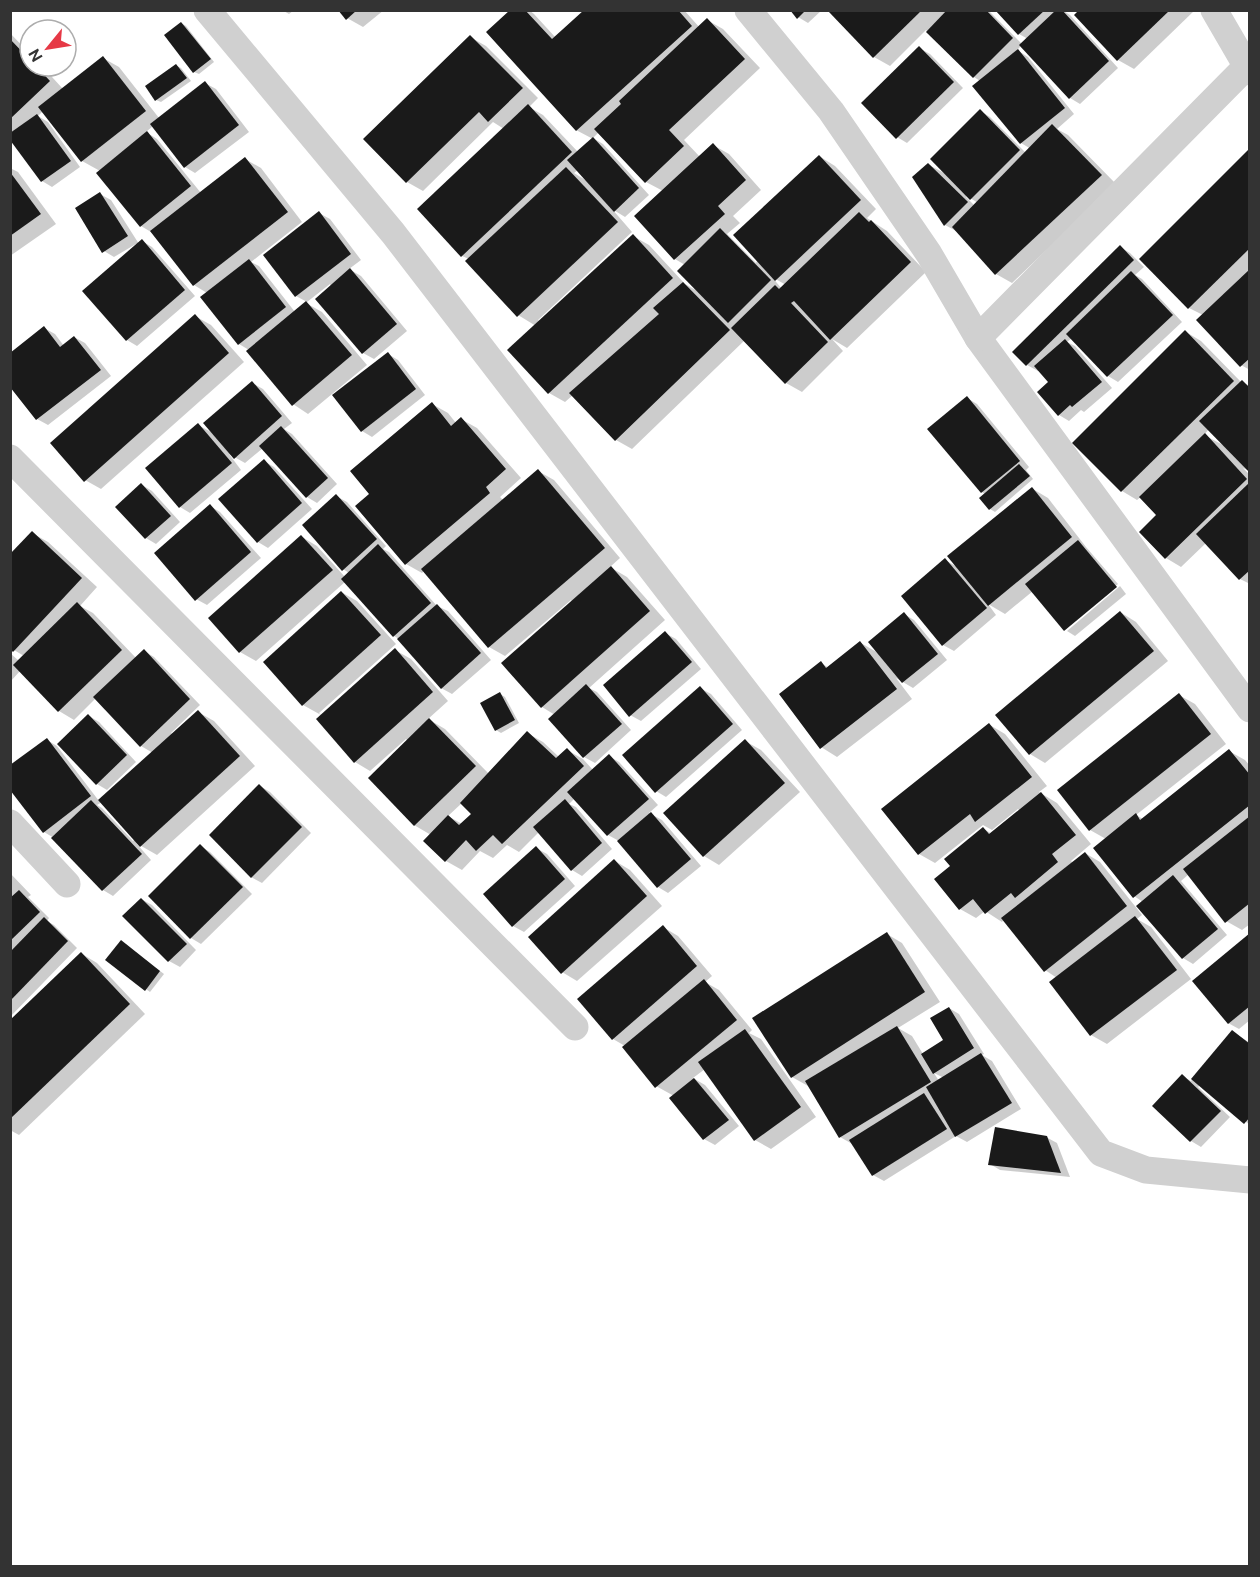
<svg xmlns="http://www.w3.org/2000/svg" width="1260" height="1577" font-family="Ubuntu,sans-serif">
  <rect width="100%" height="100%" fill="#fff"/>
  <!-- shadow -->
  <g fill="#0003" fill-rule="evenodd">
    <polygon points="282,10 294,10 289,14"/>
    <polygon points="340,10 384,10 363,27 347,18"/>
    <path d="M 512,10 L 529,10 L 534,14 L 556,38 L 586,10 L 684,10 L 700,28 L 707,20 L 723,29 L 760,68 L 684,140 L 700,157 L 713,145 L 729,154 L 761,190 L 733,216 L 740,223 L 727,234 L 756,263 L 819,156 L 835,166 L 876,209 L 867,218 L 887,231 L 926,272 L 847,348 L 832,339 L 843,351 L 802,392 L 786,383 L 745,340 L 632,449 L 616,440 L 573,395 L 565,402 L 549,393 L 510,350 L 536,326 L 518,315 L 469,259 L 462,256 L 504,129 L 493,122 L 423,191 L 407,182 L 470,37 L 486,46 L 538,98 L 529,107 L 543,115 L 578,152 L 593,139 L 576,130 ZM 599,132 L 646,182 L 663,191 L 675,259 L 685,265 L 699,292 L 685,284 L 649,245 L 633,236 L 540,322 L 538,320 L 632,232 L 612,209 L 625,217 L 649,195 L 603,144 L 593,138 ZM 578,170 L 587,181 L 574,173 ZM 772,277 L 786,285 L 782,289 Z"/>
    <polygon points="792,10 822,10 808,23 798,17"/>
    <path d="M 833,10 L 988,10 L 1022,44 L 1028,39 L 1019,34 L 997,10 L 1062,10 L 1070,15 L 1118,68 L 1080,104 L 1070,98 L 1022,45 L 1017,50 L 1028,57 L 1074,114 L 1057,129 L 1068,135 L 1116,184 L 1012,283 L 996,274 L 956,231 L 945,225 L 914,178 L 929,165 L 946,174 L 980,111 L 990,117 L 1026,153 L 1031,149 L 1021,143 L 980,81 L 974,77 L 926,30 L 890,66 L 874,57 ZM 967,196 L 978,203 L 975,206 L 966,197 Z"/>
    <polygon points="1081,10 1195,10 1134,69 1118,60"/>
    <polygon points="181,23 186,26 214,62 199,74 194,72"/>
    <polygon points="10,33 30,54 30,66 42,66 63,89 103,58 119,67 159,118 205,83 216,89 249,132 195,173 185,167 153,126 146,132 157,139 201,193 245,159 261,168 302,222 251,262 259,266 295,312 306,303 322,312 367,365 308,414 293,404 249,350 239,344 207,293 194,285 151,232 141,226 100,171 82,161 43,111 38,116 48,122 80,167 52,187 42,181 14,132 10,130"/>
    <polygon points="919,48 930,54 963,88 907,143 897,137"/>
    <polygon points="177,66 181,68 191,81 161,102 156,100"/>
    <polygon points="1250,151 1250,370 1241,365 1203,315 1189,308"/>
    <polygon points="10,168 18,172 56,224 10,256"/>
    <polygon points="100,194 111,200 139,244 142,241 152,247 195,296 137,346 127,340 137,245 136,244 114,257 104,251"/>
    <polygon points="319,213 330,219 361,260 349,269 361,276 407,331 374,359 363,353 317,299 331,286 330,284 307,302 296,296"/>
    <polygon points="1120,247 1130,253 1144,267 1135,275 1142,279 1182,322 1118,382 1108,376 1072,338 1067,342 1075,346 1112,388 1084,412 1081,410 1069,421 1059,415 1050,382 1039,370 1038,371 1027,365"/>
    <polygon points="195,316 211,325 244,362 101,489 85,480"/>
    <polygon points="44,328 55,334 64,346 74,337 85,343 111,376 48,425 37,419 10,385"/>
    <path d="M 1186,332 L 1201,341 L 1241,382 L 1250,386 L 1250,471 L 1243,468 L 1250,475 L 1250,584 L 1240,579 L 1206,543 L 1181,567 L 1166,558 L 1159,515 L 1141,497 L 1137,500 L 1122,491 ZM 1209,429 L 1225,446 L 1204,435 Z"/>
    <polygon points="388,354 398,360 425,395 372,437 362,431"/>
    <polygon points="252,383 263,389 292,423 284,429 292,434 337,484 317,503 307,497 263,448 245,463 229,454 241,470 190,513 180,507 198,425 215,434"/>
    <polygon points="967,398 977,404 1029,467 1026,470 1033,479 995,512 990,509 981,498 986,495 982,492"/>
    <polygon points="432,404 448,413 456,423 461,419 477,428 521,478 500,497 504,501 538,471 554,480 620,558 610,567 627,577 665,620 589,688 597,692 631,730 595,763 584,757 550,719 555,715 542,707 573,602 571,600 505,656 489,647 424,571 422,573 406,564 372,494"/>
    <polygon points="264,461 274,467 312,509 268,548 258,542"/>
    <polygon points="142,485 152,491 180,522 156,544 146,538"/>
    <polygon points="1033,489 1048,498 1086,547 1118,584 1066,627 1066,630 1033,591 1005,614 988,604 996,615 954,651 943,645 945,560 959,568"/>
    <polygon points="336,496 347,502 386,546 383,549 389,552 437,606 448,611 491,660 452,694 441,688 399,639 394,636 345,582 256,661 240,652 210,618 302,537 317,546 345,577 349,573 343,569"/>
    <polygon points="210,506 220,512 261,558 207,605 196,599"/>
    <path d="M 32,533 L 48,542 L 97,587 L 80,606 L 93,613 L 136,658 L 144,651 L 154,657 L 200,705 L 171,733 L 173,735 L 198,712 L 214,721 L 255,766 L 157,855 L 136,843 L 151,860 L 113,896 L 103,890 L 54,838 L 44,832 L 47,740 L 57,746 L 99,801 L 153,753 L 141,746 L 96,698 L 74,720 L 59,711 L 20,671 L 10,682 L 10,653 L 19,661 L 24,656 L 14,650 ZM 102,802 L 135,839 L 133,841 L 102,808 L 97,805 Z"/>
    <polygon points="1120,586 1126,594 1075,636 1067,631"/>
    <polygon points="341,592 357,601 396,644 319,713 321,715 303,705"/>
    <polygon points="1120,612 1136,622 1168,661 1045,763 1030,754"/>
    <polygon points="904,614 914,620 947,660 913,688 896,678 912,699 837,757 821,747 821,663 829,668 861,643 880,654"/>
    <polygon points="665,633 676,639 701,669 641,721 630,715"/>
    <path d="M 395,650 L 411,659 L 448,701 L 428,719 L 445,729 L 489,774 L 527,733 L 543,742 L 559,757 L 567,750 L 583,759 L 593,770 L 609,756 L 619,762 L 658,805 L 649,813 L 662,820 L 701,866 L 668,893 L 658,887 L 619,841 L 608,835 L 575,798 L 569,804 L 576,807 L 612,849 L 582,876 L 572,870 L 539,832 L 519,852 L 507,845 L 493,858 L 480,851 L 462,870 L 446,861 L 431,835 L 414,825 L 408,741 L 406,739 L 370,771 L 355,762 ZM 462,803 L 473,814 L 462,824 L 448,816 Z"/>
    <polygon points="700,688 711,694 742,730 666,797 656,791"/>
    <polygon points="500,694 505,697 519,723 501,733 496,730 482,704"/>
    <polygon points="1179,695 1195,704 1226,744 1136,815 1143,819 1229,751 1245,760 1250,766 1250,924 1242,930 1226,921 1189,874 1181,881 1227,935 1193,964 1183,958 1143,902 1134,896 1106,839 1090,830"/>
    <polygon points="89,716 99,722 136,762 107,790 97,784"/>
    <polygon points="990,725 1005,734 1047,786 1039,792 1057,803 1091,844 1071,861 1073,863 1085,853 1100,862 1142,915 1137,919 1151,927 1191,979 1107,1044 1091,1035 1051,983 1057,978 1045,970 1004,919 1002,922 985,911 976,918 960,909 952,866 984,829 992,834 1020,811 1018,809 992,830 983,825 935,863 919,854"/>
    <polygon points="745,741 761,750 800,792 719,865 704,856"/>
    <polygon points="260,786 270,792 311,833 262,883 251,877"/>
    <polygon points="200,846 210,852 252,894 201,944 191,938"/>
    <polygon points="536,848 547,854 575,886 524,932 513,926 485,894"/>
    <polygon points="615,861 630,870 662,906 577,981 562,972"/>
    <polygon points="10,873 31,895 28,897 49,918 47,921 54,925 77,948 10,1017"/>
    <polygon points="141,899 152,905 196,950 180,967 169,961 125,916"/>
    <polygon points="663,927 678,936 712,976 705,982 719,990 752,1030 749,1033 761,1039 816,1117 771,1149 755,1140 705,1069 693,1078 705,1085 739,1126 715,1145 704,1139 671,1098 674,1096 656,1086 625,1046 613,1039 579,999"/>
    <path d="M 887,934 L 902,943 L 940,1002 L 898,1028 L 912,1036 L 923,1054 L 945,1040 L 949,1008 L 959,1014 L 984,1054 L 982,1055 L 992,1061 L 1021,1109 L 967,1142 L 956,1136 L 884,1181 L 873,1175 L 854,1145 L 840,1137 L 808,1086 L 792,1077 ZM 934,1073 L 944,1078 L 939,1081 Z"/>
    <polygon points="1250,935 1250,1020 1239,1029 1228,1023"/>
    <polygon points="126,945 164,974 150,992 146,989"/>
    <polygon points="82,954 97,963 145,1014 19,1135 10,1130 10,1022"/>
    <polygon points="1233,1032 1250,1043 1250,1125 1200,1085 1198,1087 1230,1117 1201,1147 1191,1141 1182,1076 1191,1081"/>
    <polygon points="1046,1137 1057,1143 1070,1177 1000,1170 990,1164"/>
  </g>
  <!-- building -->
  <g fill="#1a1a1a">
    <polygon points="338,10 357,10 346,20"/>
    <polygon points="510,10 525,10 552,39 584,10 678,10 692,26 576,131 486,32"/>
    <polygon points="790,10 806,10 797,19"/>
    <polygon points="831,10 922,10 873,58 829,12"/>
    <polygon points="947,10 986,10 1013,38 973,78 926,32"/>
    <polygon points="995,10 1045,10 1018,35"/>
    <polygon points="1056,10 1062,10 1109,61 1069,99 1019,45"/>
    <polygon points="1079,10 1170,10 1117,61 1074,15"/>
    <polygon points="707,18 745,59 669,130 684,146 645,183 594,129 621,104 619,101"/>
    <polygon points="181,22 211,59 193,73 164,35"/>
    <polygon points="470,35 523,88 488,122 479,112 406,183 363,139"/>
    <polygon points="10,39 30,60 30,66 36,66 50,81 10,119"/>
    <polygon points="919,46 954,82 896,139 861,103"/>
    <polygon points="1018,49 1065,108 1020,144 972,86"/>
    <polygon points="103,56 146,111 81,162 38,107"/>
    <polygon points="176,64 187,78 155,101 145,86"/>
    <polygon points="205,81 239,125 184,168 150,124"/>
    <polygon points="528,104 572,152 461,257 417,209"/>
    <polygon points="980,109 1020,150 970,200 930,159"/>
    <polygon points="37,114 71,161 41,182 10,140 10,133"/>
    <polygon points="1052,124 1102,175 995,275 952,227"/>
    <polygon points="147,131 191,186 140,227 96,173"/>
    <polygon points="593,137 639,188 614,212 567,160"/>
    <polygon points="713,143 746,180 718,206 725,214 674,260 634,216"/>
    <polygon points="1250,148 1250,248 1188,309 1139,259"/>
    <polygon points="819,155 861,200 775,281 733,235"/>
    <polygon points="245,157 288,212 193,286 150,231"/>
    <polygon points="928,163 968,202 944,226 912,177"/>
    <polygon points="566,167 618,222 517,317 465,261"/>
    <polygon points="10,172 41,214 10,236"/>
    <polygon points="100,192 128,236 102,253 75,208"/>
    <polygon points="319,211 351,254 295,297 263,255"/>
    <polygon points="859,212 869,222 871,220 911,262 830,340 794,301 791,303 828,342 785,384 731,328 775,285 779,289"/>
    <polygon points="720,228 771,280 728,323 677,271"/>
    <polygon points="633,234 673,278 548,394 507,350"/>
    <polygon points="142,239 185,290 126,341 82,291"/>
    <polygon points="1120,245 1134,260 1026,366 1012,352"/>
    <polygon points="249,259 286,307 238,345 200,297"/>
    <polygon points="350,268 397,324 362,354 315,299"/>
    <polygon points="1250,269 1250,358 1240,367 1196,320"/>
    <polygon points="1131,271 1173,315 1107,377 1066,334"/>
    <polygon points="683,282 730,330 615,441 569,393 659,314 653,308"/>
    <polygon points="306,301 352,355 292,406 246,351"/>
    <polygon points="195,314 229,353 84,482 50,443"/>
    <polygon points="44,326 60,347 74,336 101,370 36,420 10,387 10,353"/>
    <polygon points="1185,330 1234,381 1121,492 1072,443"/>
    <polygon points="1065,339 1102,382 1072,407 1070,405 1058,416 1037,392 1048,382 1034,366"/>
    <polygon points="388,352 416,389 361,432 332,395"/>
    <polygon points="1242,380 1250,388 1250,473 1199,421"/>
    <polygon points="252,381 282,416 234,459 203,423"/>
    <polygon points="967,396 1020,461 981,493 927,429"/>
    <polygon points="432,402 451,426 461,417 506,469 486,487 490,493 405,565 355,506 369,494 350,471"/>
    <polygon points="198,423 232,463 179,508 145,468"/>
    <polygon points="281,426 328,478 306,498 259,446"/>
    <polygon points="1205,433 1247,479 1165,559 1139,532 1156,515 1139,497"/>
    <polygon points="264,459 302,503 257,543 218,499"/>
    <polygon points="1019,464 1030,476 989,510 979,498"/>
    <polygon points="538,469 605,548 488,648 421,569"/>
    <polygon points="1250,482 1250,570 1239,580 1196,534"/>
    <polygon points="141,483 171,516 145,539 115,507"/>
    <polygon points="1032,487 1072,537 988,606 947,556"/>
    <polygon points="336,494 377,539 342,571 302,525"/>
    <polygon points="210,504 251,552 195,601 154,553"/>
    <polygon points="32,531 82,578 13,652 10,649 10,554"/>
    <polygon points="301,535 333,570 239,653 208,618"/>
    <polygon points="1078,540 1117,587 1064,631 1025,584"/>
    <polygon points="378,544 431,603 393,637 341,579"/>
    <polygon points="945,558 987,608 942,646 901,596"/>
    <polygon points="611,566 650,611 541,708 501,663"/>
    <polygon points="341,591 381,635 302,706 263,662"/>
    <polygon points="77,602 122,650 58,712 13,665"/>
    <polygon points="437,604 481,653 441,689 397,639"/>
    <polygon points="1120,611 1154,651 1029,755 995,715"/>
    <polygon points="904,612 938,654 902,683 868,642"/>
    <polygon points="665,631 692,662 629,717 603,685"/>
    <polygon points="860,641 897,689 820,749 779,694 821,661 826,668"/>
    <polygon points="395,648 433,692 354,763 316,719"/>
    <polygon points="144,649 190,699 140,747 93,697"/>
    <polygon points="586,684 622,724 583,758 548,719"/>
    <polygon points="700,686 733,724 655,793 622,755"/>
    <polygon points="500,692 515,720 495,731 480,703"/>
    <polygon points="1179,693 1211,734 1089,831 1057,790"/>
    <polygon points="198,710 240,756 140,847 98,800"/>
    <polygon points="88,714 127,755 96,785 57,744"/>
    <polygon points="429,718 476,766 414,826 368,778"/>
    <polygon points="989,723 1032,777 975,822 970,814 918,855 881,809"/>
    <polygon points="527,731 556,758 567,748 584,766 502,844 493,835 476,851 466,840 445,862 423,841 448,815 459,825 471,814 460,803"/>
    <polygon points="47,738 91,796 43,833 10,790 10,765"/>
    <polygon points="745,739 785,783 703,857 663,813"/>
    <polygon points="1229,749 1250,775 1250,805 1133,898 1093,848 1136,813 1140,820"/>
    <polygon points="609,754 649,799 607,836 567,792"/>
    <polygon points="259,784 302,827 251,878 209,835"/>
    <polygon points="1041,792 1076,835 1052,854 1058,862 1015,898 1011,893 985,914 973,899 959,910 934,879 950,866 944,859 983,827 989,834"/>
    <polygon points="565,799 602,843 571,871 533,827"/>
    <polygon points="91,800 142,854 102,891 51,838"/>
    <polygon points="651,812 691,859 657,888 617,841"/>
    <polygon points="1250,816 1250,903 1225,923 1183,869"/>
    <polygon points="200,844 243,887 190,939 148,896"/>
    <polygon points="536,846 565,879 512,927 483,894"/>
    <polygon points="1085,852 1127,906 1044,972 1001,918"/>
    <polygon points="614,859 647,896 561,974 528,937"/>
    <polygon points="1173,875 1218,929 1182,959 1136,906"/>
    <polygon points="19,890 40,912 10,941 10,898"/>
    <polygon points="141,898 187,944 168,962 122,916"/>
    <polygon points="1135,916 1177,970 1090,1036 1049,982"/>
    <polygon points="44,917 68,941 10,1001 10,952"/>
    <polygon points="663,925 697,966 612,1040 577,999"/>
    <polygon points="887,932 925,992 791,1078 752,1018"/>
    <polygon points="1250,933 1250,1006 1228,1024 1192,981"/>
    <polygon points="121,940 160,971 145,991 105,960"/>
    <polygon points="81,952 130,1004 10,1119 10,1020"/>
    <polygon points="704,979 737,1020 655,1088 622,1047"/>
    <polygon points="949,1007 974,1048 933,1074 921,1054 943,1040 930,1018"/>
    <polygon points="897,1026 931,1082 839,1138 805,1081"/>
    <polygon points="745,1029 801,1107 754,1141 698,1062"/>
    <polygon points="1232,1030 1250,1044 1250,1117 1244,1124 1191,1079"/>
    <polygon points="981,1053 1012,1103 955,1137 926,1087"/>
    <polygon points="1182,1074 1221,1111 1190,1142 1152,1106"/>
    <polygon points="694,1078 729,1120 703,1140 669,1098"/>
    <polygon points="924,1093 947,1129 872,1176 849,1140"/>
    <polygon points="995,1127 1047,1136 1061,1173 988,1165"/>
  </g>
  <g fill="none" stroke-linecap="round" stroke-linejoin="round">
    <!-- street -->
    <g stroke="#d0d0d0" stroke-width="27">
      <polyline points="207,10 393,233 1101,1153 1146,1170 1250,1180"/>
      <polyline points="748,10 831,111 929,254 978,338 1250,709"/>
      <polyline points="1214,10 1250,72"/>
      <polyline points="978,338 1250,63"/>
      <polyline points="10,458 575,1027"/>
      <polyline points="10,823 67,884"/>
    </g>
  </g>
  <!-- border -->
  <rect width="1260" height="1577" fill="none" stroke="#333333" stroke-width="24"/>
  <!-- north arrow -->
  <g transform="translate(48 48) rotate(240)"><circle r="28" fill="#ffffff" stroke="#adadad" stroke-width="1.5"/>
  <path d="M0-4.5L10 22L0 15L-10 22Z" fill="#e63946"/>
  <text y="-9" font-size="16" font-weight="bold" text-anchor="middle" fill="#333333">N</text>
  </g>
</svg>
